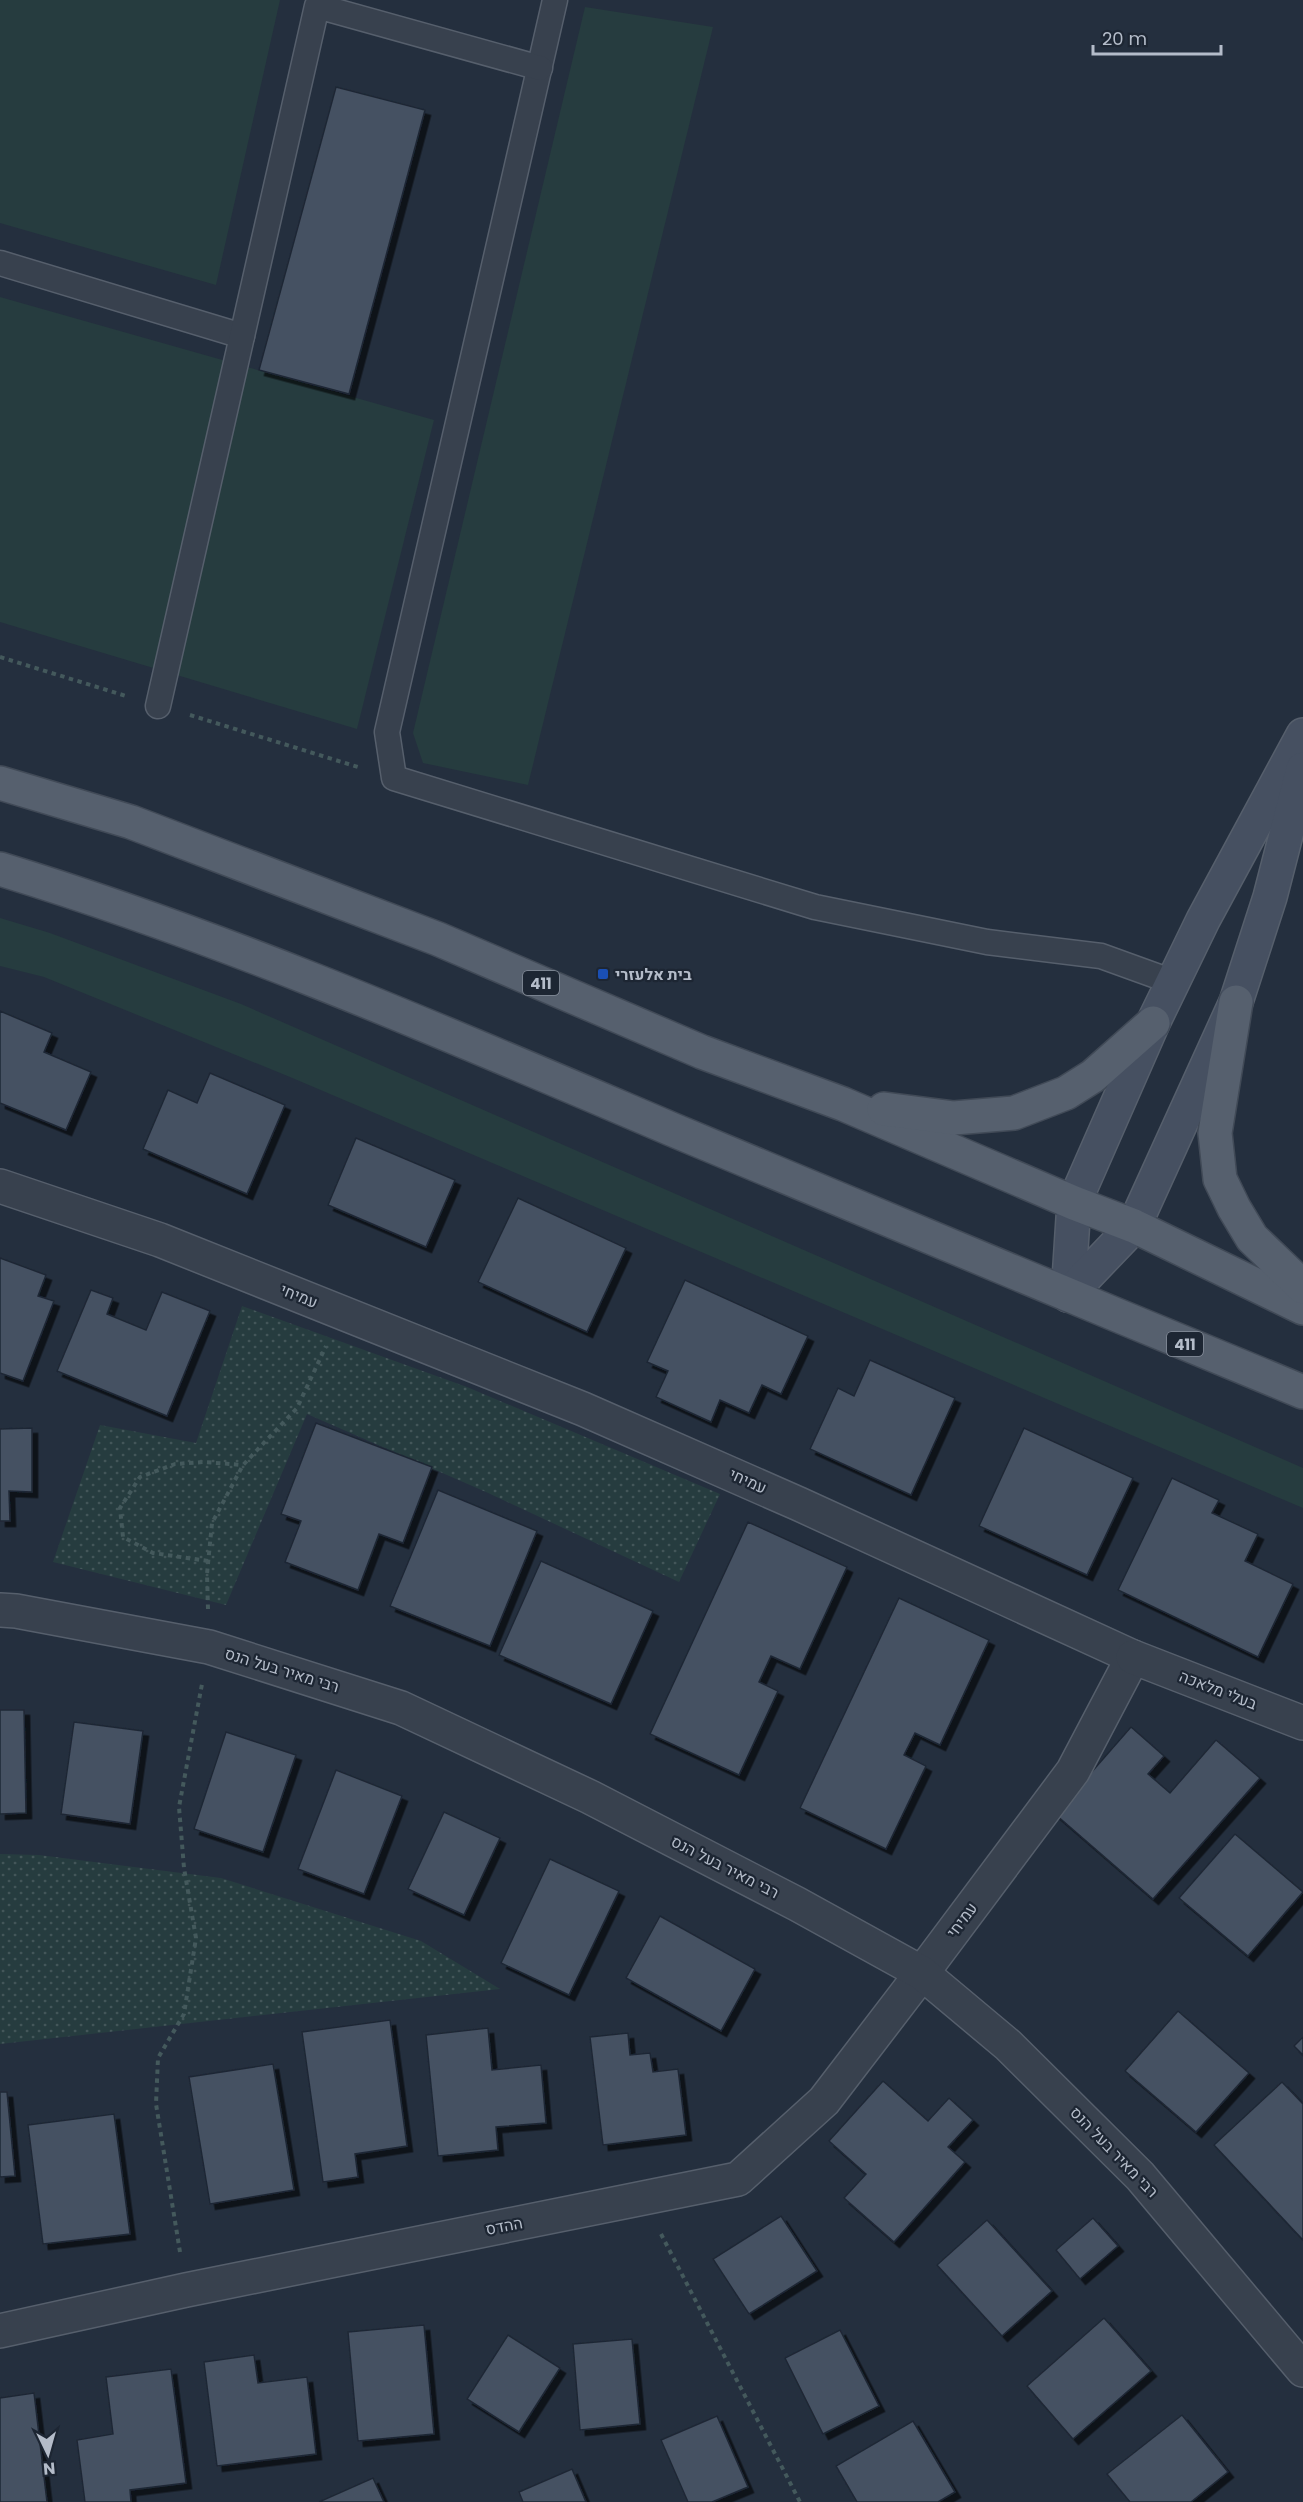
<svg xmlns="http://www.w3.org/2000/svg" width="1303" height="2502" font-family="Poppins,Heebo,sans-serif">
  <defs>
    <pattern id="park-dots" width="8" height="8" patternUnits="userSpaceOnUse" patternTransform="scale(1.5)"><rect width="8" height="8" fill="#263c3f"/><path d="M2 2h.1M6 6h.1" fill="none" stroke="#435659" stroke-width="1.8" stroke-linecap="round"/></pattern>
    <filter id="shadow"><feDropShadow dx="5.5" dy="5.5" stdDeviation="0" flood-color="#0009"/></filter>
  </defs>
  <rect width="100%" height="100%" fill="#242f3e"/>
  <!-- grass -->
  <g fill="#263c3f">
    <polygon points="0,0 280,0 216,285 0,223"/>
    <polygon points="585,7 713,27 528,785 423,763 413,733"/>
    <polygon points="0,297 434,420 357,729 0,622"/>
    <polygon points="0,918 50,933 241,1004 1303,1468 1303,1508 290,1077 44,977 0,966"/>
  </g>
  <!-- park -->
  <g fill="url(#park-dots)">
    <polygon points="242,1306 467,1387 720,1494 679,1582 486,1492 307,1414 226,1605 53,1562 100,1425 196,1443"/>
    <polygon points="0,1854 39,1855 221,1878 421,1941 500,1989 0,2044"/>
  </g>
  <!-- building -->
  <g fill="#455162" stroke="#1f2835" stroke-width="1.5" filter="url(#shadow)">
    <polygon points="336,87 425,110 349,394 259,370"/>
    <polygon points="0,1011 52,1033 44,1052 91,1072 66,1130 0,1103"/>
    <polygon points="210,1073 285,1105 247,1194 143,1149 168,1090 197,1103"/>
    <polygon points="356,1138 455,1180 426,1247 328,1205"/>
    <polygon points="518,1198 626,1248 587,1332 478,1282"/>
    <polygon points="0,1258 46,1275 38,1296 54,1301 23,1381 0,1373"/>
    <polygon points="685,1280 808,1336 781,1394 762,1385 749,1413 720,1400 711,1422 656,1397 668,1371 647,1362"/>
    <polygon points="91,1290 113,1298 107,1314 146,1330 162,1292 210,1311 167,1416 57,1371"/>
    <polygon points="870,1360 955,1398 911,1495 810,1449 838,1388 854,1396"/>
    <polygon points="316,1423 432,1467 403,1543 379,1534 358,1590 285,1562 301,1521 281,1514"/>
    <polygon points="32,1428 32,1492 9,1491 10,1521 0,1521 0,1429"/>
    <polygon points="1024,1428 1133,1478 1087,1575 979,1526"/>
    <polygon points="1172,1478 1219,1500 1212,1513 1258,1534 1245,1561 1293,1584 1258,1657 1118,1590"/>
    <polygon points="438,1490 537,1531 490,1646 390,1606"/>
    <polygon points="748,1522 847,1567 800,1669 771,1656 759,1682 778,1691 739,1775 650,1734"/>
    <polygon points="541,1561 653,1611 611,1704 499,1655"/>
    <polygon points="899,1598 989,1640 940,1745 915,1733 904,1755 926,1766 886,1849 800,1808"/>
    <polygon points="0,1710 24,1710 26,1813 0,1814"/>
    <polygon points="74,1722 143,1731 130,1824 61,1814"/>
    <polygon points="1131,1727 1164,1756 1148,1774 1170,1793 1216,1740 1260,1778 1153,1899 1055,1814"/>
    <polygon points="226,1732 296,1755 263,1852 194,1829"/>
    <polygon points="336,1770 402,1796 364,1894 298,1869"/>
    <polygon points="444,1812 500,1838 464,1915 408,1889"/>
    <polygon points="1235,1834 1303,1892 1248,1956 1179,1898"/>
    <polygon points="550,1859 619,1891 569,1995 501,1963"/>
    <polygon points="660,1916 755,1969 721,2031 626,1978"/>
    <polygon points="1178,2011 1249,2073 1196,2132 1125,2071"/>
    <polygon points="390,2020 407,2146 355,2154 358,2177 323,2182 302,2032"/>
    <polygon points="488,2028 492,2070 541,2065 546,2123 496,2127 498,2150 438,2156 426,2035"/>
    <polygon points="628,2033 630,2055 650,2053 653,2072 678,2069 686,2135 603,2145 590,2037"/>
    <polygon points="1303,2037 1303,2055 1294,2046"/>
    <polygon points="273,2064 294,2190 210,2204 189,2077"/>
    <polygon points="883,2081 928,2121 949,2098 973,2120 948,2147 965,2162 894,2242 844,2198 866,2174 829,2141"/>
    <polygon points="1282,2082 1303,2104 1303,2240 1214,2145"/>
    <polygon points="0,2092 7,2092 15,2176 0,2177"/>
    <polygon points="114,2114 130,2234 43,2244 28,2125"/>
    <polygon points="781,2216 817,2271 749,2314 713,2259"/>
    <polygon points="1093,2218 1118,2246 1080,2279 1056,2250"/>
    <polygon points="987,2220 1052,2291 1002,2336 937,2265"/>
    <polygon points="1104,2318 1151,2371 1073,2439 1027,2386"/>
    <polygon points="424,2325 434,2434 358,2441 348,2332"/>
    <polygon points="840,2330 879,2406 823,2434 785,2358"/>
    <polygon points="508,2335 560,2368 519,2432 467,2399"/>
    <polygon points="632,2339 640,2424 580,2430 573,2344"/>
    <polygon points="254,2355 258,2383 307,2377 316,2454 217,2466 204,2362"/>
    <polygon points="171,2369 186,2483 130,2490 131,2502 85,2502 77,2440 113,2434 106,2377"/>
    <polygon points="34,2393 47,2502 0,2502 0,2398"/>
    <polygon points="1182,2415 1228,2472 1191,2502 1130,2502 1107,2474"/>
    <polygon points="717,2416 748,2487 712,2502 688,2502 661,2440"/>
    <polygon points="913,2421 955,2492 938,2502 857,2502 836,2466"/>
    <polygon points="572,2469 586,2502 523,2502 519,2492"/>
    <polygon points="373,2478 384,2502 319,2502"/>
  </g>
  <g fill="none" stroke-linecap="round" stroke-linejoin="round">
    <!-- service casing -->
    <g stroke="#565f6c" stroke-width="27">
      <g id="service">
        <polyline points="555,0 387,732 394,778 815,907 987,942 1101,956 1173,982"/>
        <polyline points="0,263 242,336"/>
        <polyline points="158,706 317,6 540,68"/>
      </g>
    </g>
    <!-- minor casing -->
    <g stroke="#565f6c" stroke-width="36">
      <g id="minor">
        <polyline points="0,1186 160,1240 583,1409 799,1504 1133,1657 1073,1771 922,1973 824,2101 738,2179 186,2290 0,2331"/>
        <polyline points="0,1610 16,1611 209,1647 401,1708 590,1797 797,1904 922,1973 1008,2045 1140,2176 1303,2370"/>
        <polyline points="1133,1657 1303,1723"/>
      </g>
    </g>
    <!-- secondary casing -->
    <g stroke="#565f6c" stroke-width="36">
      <g id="secondary">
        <polyline points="1068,1295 1074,1203 1153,1023 1203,920 1303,735"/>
        <polyline points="1068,1295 1134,1226 1236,1002 1270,897 1303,769"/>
      </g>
    </g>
    <!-- primary casing -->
    <g stroke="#414a57" stroke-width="36">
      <g id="primary">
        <polyline points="0,783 131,822 438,939 702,1052 843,1104 1074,1203 1134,1226 1303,1308"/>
        <path d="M 0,869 C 230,939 450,1035 671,1129 C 881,1217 1092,1305 1303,1392"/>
        <polyline points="1236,1002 1215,1133 1220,1179 1234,1208 1252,1238 1303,1287"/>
        <polyline points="884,1109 954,1118 1014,1113 1066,1093 1093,1076 1153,1023"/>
      </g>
    </g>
    <!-- path -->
    <g stroke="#44595c" stroke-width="4" stroke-dasharray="4.5 4.5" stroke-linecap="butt">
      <polyline points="0,657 126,696"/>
      <polyline points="190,715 358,767"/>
      <polyline points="208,1561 153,1553 123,1537 120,1508 140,1477 175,1464 204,1462 243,1465"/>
      <polyline points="208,1609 207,1574 212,1523 243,1465 297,1408 326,1346"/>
      <polyline points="661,2234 800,2502"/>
      <polyline points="180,2252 156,2104 158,2058 184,2014 196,1938 184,1868 179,1807 202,1684"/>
    </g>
    <!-- service -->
    <use href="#service" stroke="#38414e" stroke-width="24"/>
    <!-- minor -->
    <use href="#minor" stroke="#38414e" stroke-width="33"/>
    <!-- secondary -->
    <use href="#secondary" stroke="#465061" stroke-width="33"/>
    <!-- primary -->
    <use href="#primary" stroke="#56606e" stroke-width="33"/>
  </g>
  <!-- markers -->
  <rect fill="#1a4fb4" stroke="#1d2633" stroke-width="2" x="597" y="968" width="12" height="12" rx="3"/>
  <g text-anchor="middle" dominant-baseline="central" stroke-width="4.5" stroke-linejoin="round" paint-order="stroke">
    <!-- shield labels -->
    <g fill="#1d2633" stroke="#878f9c" stroke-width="1.5">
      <rect x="523" y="971" width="36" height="24" rx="4.5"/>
      <rect x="1167" y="1332" width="36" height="24" rx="4.5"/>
    </g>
    <g font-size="15" font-weight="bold" fill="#b4bcc9">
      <text x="541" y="983">411</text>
      <text x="1185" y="1344">411</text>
    </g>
    <!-- poi labels -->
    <g font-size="16" font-weight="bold" fill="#b4bcc9" stroke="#1d2633" text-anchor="start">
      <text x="615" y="974">בית אלעזרי</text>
    </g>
    <!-- street labels -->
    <g font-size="16" fill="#b4bcc9" stroke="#1d2633">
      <text transform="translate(299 1296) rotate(22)">עמיחי</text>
      <text transform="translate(748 1481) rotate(24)">עמיחי</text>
      <text transform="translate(282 1670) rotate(17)">רבי מאיר בעל הנס</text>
      <text transform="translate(1218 1690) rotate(21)">בעלי מלאכה</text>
      <text transform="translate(725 1867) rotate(27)">רבי מאיר בעל הנס</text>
      <text transform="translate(962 1920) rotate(-53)">עמיחי</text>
      <text transform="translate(1114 2152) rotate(46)">רבי מאיר בעל הנס</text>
      <text transform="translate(504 2226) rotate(-11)">ההדס</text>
    </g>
  </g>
  <!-- north arrow -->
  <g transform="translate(48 2454) rotate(175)" stroke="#1d2633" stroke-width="4.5" paint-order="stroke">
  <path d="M0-4.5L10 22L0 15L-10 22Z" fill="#b4bcc9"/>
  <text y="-9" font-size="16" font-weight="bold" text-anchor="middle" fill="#b4bcc9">N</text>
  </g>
  <!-- scale -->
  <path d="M1093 45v9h128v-9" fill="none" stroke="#b4bcc9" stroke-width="3"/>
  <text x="1102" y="45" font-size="18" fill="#b4bcc9" stroke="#1d2633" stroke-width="4.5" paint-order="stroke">20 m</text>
</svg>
